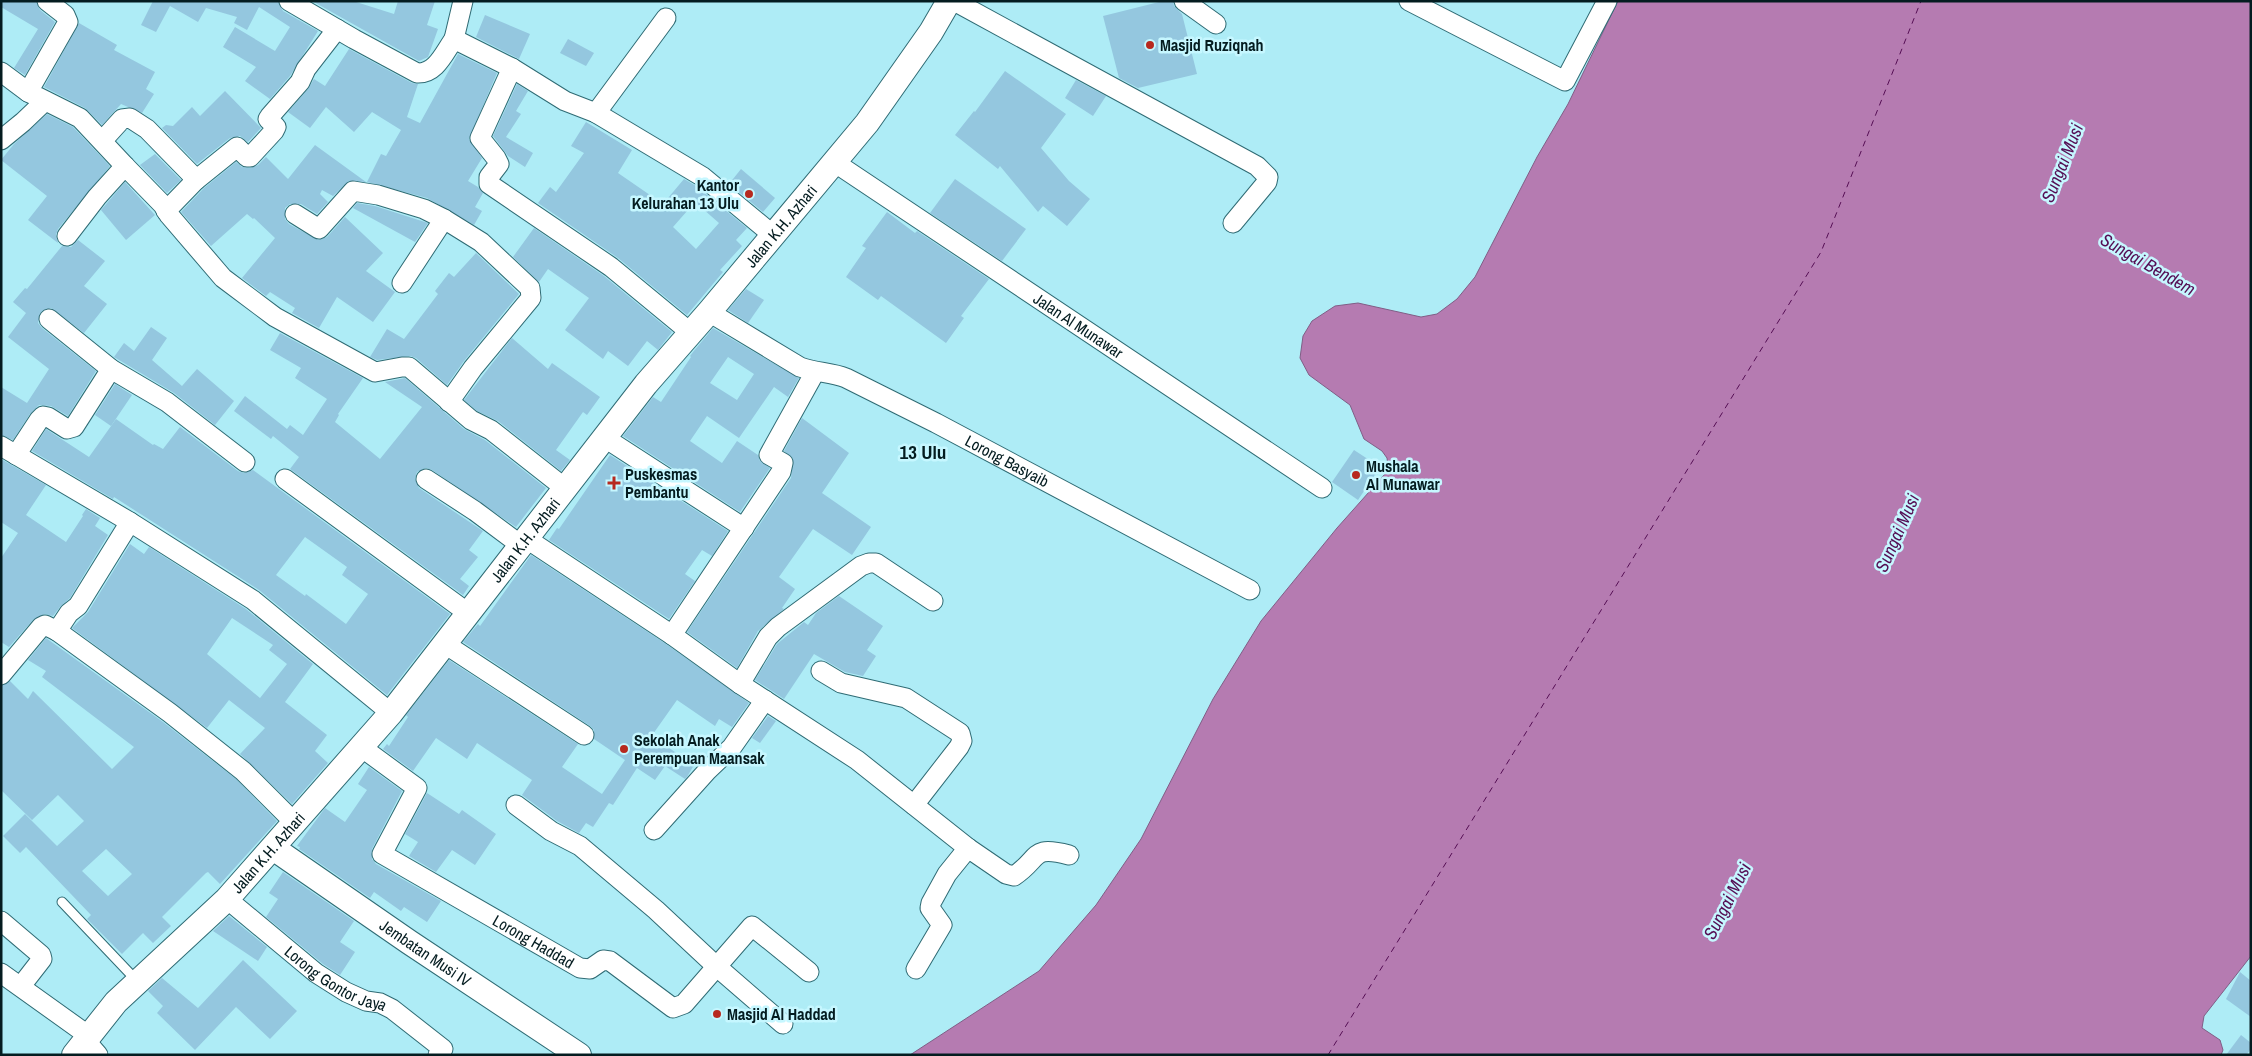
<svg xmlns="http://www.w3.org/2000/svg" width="2252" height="1056" font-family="'Archivo Narrow',sans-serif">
  <rect width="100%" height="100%" fill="#aeecf6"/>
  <!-- water -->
  <polygon fill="#b57bb1" stroke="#805e86" points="1618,1 2251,1 2251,956 2204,1016 2202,1028 2220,1040 2223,1050 2221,1055 910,1055 1039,971 1096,905 1141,839 1213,699 1261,621 1337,528 1385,474 1388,465 1387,458 1382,451 1364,439 1350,405 1309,375 1300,358 1303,336 1312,321 1335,306 1358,303 1421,317 1437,314 1457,299 1475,277 1537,157 1568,104"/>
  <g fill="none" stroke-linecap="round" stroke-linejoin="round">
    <!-- ferry -->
    <polyline stroke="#550e54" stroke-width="1" stroke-dasharray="6 5" stroke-linecap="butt" points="1328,1055 1821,252 1921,1"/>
  </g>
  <!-- building -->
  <g fill="#94c7df" fill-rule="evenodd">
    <polygon points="1,1 36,1 40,10 55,22 25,75 14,68 38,29 1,7"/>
    <polygon points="153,1 278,1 283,11 318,31 290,76 270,99 245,81 256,67 223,47 235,27 275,51 290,27 259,7 247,30 234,23 237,17 206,8 198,22 170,6 156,32 141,25"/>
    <polygon points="312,1 353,1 394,14 398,1 435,1 427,25 438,29 428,57 419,61"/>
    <polygon points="1163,1 1173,1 1174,6 1182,14 1197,74 1138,88 1119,78 1103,16"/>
    <polygon points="485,15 530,34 519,59 476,37"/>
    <polygon points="79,23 117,45 114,50 155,72 146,89 154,94 142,113 121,104 102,125 85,108 44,87"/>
    <polygon points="568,39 594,53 586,66 560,53"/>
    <polygon points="349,49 412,83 418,84 407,117 420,123 458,54 497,73 469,139 482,158 468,181 478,187 483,193 475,207 482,211 474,225 427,198 367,182 381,154 386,156 401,130 372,112 354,132 326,107 310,128 288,112 308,89 314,79 325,86"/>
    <polygon points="1005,71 1066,114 1041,148 1069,181 1090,199 1067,226 1043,206 1038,212 1000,166 998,169 955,135 974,111 975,112"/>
    <polygon points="1076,80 1106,96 1093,116 1065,98"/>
    <polygon points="517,84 528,91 516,111 521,114 506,137 533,153 525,167 508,156 493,136"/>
    <polygon points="225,91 261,128 248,142 240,136 230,138 197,164 162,128 166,125 173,126 192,107 200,116"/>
    <polygon points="47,114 73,127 110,166 58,229 56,235 58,243 28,220 47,196 1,160 14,144"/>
    <path d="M 586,122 L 632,150 L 618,173 L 663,204 L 684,179 L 696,186 L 747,228 L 736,240 L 742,246 L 720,270 L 723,272 L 687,315 L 618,258 L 538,203 L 550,187 L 556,192 L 584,153 L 571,146 ZM 695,202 L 719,223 L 696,249 L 673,227 Z"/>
    <polygon points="315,145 366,182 349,181 333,196 322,190 320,194 328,202 317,214 301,204 290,204 285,208 285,219 289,224 318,240 327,237 345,217 383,253 366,271 395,292 373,322 337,297 319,328 292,313 295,308 270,292 266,296 242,278 275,238 254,218 253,219 247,214 211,246 181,212 204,188 236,162 242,167 250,168 258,165 266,157 288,179"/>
    <polygon points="155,154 181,180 167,193 140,165"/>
    <polygon points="741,169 775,198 763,212 729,184"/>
    <polygon points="955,179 1026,229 1002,261 930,213"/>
    <polygon points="125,182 155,215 126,240 101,210"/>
    <polygon points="357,203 375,206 428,223 415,242 353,208"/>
    <polygon points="887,212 915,233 917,231 989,279 961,316 964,318 946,343 881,296 878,300 846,277 866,248 862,246"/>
    <polygon points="534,228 604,276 672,332 658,350 647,341 628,366 608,351 603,359 565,330 589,298 548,269 539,282 513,257"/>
    <polygon points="78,240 105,261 84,286 107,304 84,333 51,308 41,312 38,323 42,328 96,371 68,416 51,406 39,405 30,414 13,440 1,435 1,387 27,403 49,369 8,337 26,313 13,302 25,288 27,289 62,246 71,247"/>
    <polygon points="476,253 519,294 464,361 447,385 416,358 410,356 377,360 370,357 387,329 404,339 438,294 435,291 449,273 454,277"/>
    <polygon points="746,289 764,300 748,323 728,310"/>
    <polygon points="151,327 167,338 152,360 182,386 197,369 234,401 215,425 174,393 114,357 124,343 134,351"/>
    <path d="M 713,328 L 799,378 L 788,397 L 774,387 L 739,438 L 707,416 L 690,441 L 722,463 L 737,441 L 758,455 L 760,461 L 770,468 L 740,512 L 623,436 L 653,397 L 661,402 L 691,357 L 690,356 L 693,352 ZM 728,357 L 754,374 L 737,400 L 710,383 Z"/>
    <polygon points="280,333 363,378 338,414 339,415 335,422 380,459 422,407 385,382 405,378 464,429 485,440 546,488 516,527 432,470 426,468 417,472 415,479 419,488 483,531 469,550 478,557 460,579 469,586 463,595 290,469 299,457 273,436 271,439 234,411 245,396 287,429 290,425 303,435 327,399 295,378 301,368 270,350"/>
    <polygon points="512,338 548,369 552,363 600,397 587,415 583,412 556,450 570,460 561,471 498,421 477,411 464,400"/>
    <polygon points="115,384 132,395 111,426 95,415"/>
    <polygon points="802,418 849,453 822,493 871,527 852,555 813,529 779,577 795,589 782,608 784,609 758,631 737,668 687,632 791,478 793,459 784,451"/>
    <path d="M 116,419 L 153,445 L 154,444 L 163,449 L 180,427 L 238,471 L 244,473 L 253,470 L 450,614 L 387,695 L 259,590 L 114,497 L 113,499 L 32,451 L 46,429 L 89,457 ZM 305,537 L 347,567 L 342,575 L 368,594 L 346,624 L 306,594 L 305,596 L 276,575 Z"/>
    <polygon points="1354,450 1380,467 1358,500 1332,482"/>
    <polygon points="610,455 728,531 712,556 702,550 685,574 695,581 669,619 549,540 557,528 559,529"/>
    <polygon points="1,459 46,485 26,515 66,542 83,516 82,515 86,509 100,518 95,526 108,535 70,598 60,607 53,616 45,614 33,620 9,647 1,642 1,558 18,533 1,522"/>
    <path d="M 130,544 L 144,554 L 149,547 L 246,609 L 313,664 L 285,702 L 327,735 L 315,751 L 328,763 L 292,804 L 240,754 L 265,728 L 229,700 L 207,728 L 72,628 L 88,612 ZM 232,618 L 273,645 L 269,650 L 287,664 L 260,698 L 207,654 Z"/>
    <polygon points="531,555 666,644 749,703 732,727 719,719 715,726 677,700 653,734 657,737 656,739 694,765 687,777 685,779 665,766 655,780 637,768 613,805 609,803 593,827 586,823 579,833 557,821 522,795 532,780 477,743 467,759 436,738 413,771 383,749 387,744 389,746 408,717 406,715 449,660 578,744 562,767 602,794 625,760 594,739 594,730 590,726 463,642 478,624 480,626"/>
    <polygon points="839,596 883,626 867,650 876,656 863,676 845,672 814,654 784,699 755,680 777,644 804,622 808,625 816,613"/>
    <path d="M 46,638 L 163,722 L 236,779 L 277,821 L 220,884 L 208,872 L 206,873 L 162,917 L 171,926 L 153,943 L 143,933 L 122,954 L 87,919 L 91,915 L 26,847 L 20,853 L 3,836 L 25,814 L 57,846 L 84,821 L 58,795 L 32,820 L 1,790 L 1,686 L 10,681 L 28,699 L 33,691 L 112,769 L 134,747 L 42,677 L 46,671 L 28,660 ZM 106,849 L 132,874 L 108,896 L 82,871 Z"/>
    <polygon points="768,716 776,721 760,743 752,738"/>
    <polygon points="369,767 402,791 372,849 372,859 376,864 441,901 427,922 404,907 401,911 374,892 370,898 299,849 300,847 297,846 325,808 345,822 367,790 358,784"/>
    <polygon points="427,793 459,814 462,810 496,834 475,865 452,850 436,872 409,856 418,842 405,834"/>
    <polygon points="283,872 354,921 340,942 355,952 340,975 323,964 266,917 278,899 269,893"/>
    <polygon points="229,916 267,947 258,961 213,931"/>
    <polygon points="243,960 297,1011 270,1039 236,1007 195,1050 157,1013 163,1006 148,991 162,978 198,1008"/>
    <polygon points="2240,972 2251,981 2251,1017 2226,999"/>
    <polygon points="2241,1035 2251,1043 2251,1049 2246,1055 2226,1055"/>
  </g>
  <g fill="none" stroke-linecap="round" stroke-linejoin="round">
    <!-- service casing -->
    <g stroke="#2f6b74" stroke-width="11">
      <polyline id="service" points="62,902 137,981"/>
    </g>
    <!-- minor casing -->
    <g stroke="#2f6b74" stroke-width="21">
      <g id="minor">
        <polyline points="47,1 65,15 68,22 28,92 80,118 125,166"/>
        <path d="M 289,1 L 354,39 L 417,73 C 436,74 444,53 454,39 L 512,68 L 565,101 L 596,113 L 703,177 L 773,235"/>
        <polyline points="954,1 1257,166 1268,177 1267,182 1233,223"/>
        <polyline points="1184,1 1216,24"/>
        <polyline points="1409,1 1565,81 1607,1"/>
        <polyline points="454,39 463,1"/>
        <polyline points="512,68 480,138 496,158 499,164 489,177 489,184 611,267 691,333"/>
        <polyline points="1,72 28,92"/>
        <polyline points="596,113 666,18"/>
        <polyline points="1,140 23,122 45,101"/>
        <polyline points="102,141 122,119 130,118 147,129 191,174 196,180 166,211"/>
        <path id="s1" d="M 834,162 L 1322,488"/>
        <polyline points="196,180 237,147 247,157 250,157 274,131 276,127 268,119 270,116 300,82 306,69 337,29"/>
        <polyline points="295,214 319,229 353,191 378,195 424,209 444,219 481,242 530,288 531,298 473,368 449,402"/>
        <polyline points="67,236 97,197 125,166 163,205 169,215 223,278 275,317 375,372 402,367 409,367 471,420 491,430 566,489"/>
        <polyline points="402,283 444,219"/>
        <path id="s2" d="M 709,312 L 800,367 C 816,373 831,372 846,378 L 936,423 L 1250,590"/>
        <polyline points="49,319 111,369 167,402 245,462"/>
        <polyline points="605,438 744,528"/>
        <polyline points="1,446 130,522 253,600 391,713"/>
        <polyline points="16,455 39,420 43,416 48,417 67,429 74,427 111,369"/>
        <polyline points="285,479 468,613"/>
        <polyline points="426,479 475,511 522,546"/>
        <path d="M 527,539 L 672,635 L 740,684 L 857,760 L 968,848 L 1006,874 L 1014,876 C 1041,858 1030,845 1069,855"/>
        <polyline points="57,631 170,713 243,771 294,822"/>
        <polyline points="672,635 781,472 783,463 769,455 815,372"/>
        <polyline points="445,644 584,735"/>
        <polyline points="821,671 841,683 906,698 960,733 962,741 959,747 914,805"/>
        <polyline points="1,675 41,627 45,625 57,631 69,613 78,606 130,522"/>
        <polyline points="740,684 768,637 778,627 861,566 869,563 876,563 933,601"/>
        <path id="s3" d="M 361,747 L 417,788 L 382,854 L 580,968 L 590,969 L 603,960 L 610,961 L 673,1008 L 684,1004 L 752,926 L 809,972"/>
        <polyline points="516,805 551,831 580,846 656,910 716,966 783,1024"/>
        <polyline points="654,830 707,771 732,747 765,700"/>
        <path id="s4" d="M 227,899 L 316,973 L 346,992 L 366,1001 L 380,1003 L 392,1009 L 443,1049 L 438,1055"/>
        <polyline points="1,921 41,955 42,959 21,986"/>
        <polyline points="916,969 942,925 930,908 931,903 947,874 968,848"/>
        <polyline points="1,973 89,1036"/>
        <polyline points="85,1040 98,1055"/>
      </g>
    </g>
    <!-- tertiary casing -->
    <g stroke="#2f6b74" stroke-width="26">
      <g id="tertiary">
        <path id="s5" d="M 273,848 L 409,942 L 579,1055"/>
        <path id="s6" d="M 74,1055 L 116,1002 L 227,899 L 391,713 L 646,384 L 709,312 L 867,123 L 931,32 L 949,1"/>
      </g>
    </g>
    <!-- service -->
    <use href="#service" stroke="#fff" stroke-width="9"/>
    <!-- minor -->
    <use href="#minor" stroke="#fff" stroke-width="19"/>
    <!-- tertiary -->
    <use href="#tertiary" stroke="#fff" stroke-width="24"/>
  </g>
  <!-- markers -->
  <g fill="#b7291f" stroke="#c6f7ff" stroke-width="2">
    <circle cx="1150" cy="45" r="5"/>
    <circle cx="749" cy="194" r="5"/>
    <circle cx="1356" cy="475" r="5"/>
    <path d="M611.5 475.5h5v5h5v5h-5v5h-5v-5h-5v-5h5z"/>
    <circle cx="624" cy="749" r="5"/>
    <circle cx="717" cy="1014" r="5"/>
  </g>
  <g text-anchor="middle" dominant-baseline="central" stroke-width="5" stroke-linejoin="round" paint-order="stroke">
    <!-- poi labels -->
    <g font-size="16" font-weight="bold" fill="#041c20" stroke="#c6f7ff" text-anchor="start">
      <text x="1160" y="45">Masjid Ruziqnah</text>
      <text x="739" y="185" text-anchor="end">Kantor<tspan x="739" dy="18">Kelurahan 13 Ulu</tspan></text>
      <text x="1366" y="466">Mushala<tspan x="1366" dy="18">Al Munawar</tspan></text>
      <text x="625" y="474">Puskesmas<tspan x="625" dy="18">Pembantu</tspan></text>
      <text x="634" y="740">Sekolah Anak<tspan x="634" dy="18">Perempuan Maansak</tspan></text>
      <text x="727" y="1014">Masjid Al Haddad</text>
    </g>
    <!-- street labels -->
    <g font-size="16" fill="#041c20" stroke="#c6f7ff">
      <text stroke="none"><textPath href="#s6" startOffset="1091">Jalan K.H. Azhari</textPath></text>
      <text stroke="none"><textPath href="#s1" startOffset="294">Jalan Al Munawar</textPath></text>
      <text stroke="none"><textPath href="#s2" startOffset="335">Lorong Basyaib</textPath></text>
      <text stroke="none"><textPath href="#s6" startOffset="686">Jalan K.H. Azhari</textPath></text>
      <text stroke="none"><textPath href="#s6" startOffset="281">Jalan K.H. Azhari</textPath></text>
      <text stroke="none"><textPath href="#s3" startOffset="319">Lorong Haddad</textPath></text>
      <text stroke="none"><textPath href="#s5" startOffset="185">Jembatan Musi IV</textPath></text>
      <text stroke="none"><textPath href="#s4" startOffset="136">Lorong Gontor Jaya</textPath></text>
    </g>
    <!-- water labels -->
    <g font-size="18" font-style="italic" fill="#550e54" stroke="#c6f7ff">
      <text transform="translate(2062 163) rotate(-68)">Sungai Musi</text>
      <text transform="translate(2148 264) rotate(30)">Sungai Bendem</text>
      <text transform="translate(1897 533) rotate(-66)">Sungai Musi</text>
      <text transform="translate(1727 901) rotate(-63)">Sungai Musi</text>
    </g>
    <!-- quarter labels -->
    <g font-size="19" font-weight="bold" fill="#041c20" stroke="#c6f7ff">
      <text x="923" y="452">13 Ulu</text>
    </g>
  </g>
  <!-- border -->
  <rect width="2252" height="1056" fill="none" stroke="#041c20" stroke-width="5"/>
</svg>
